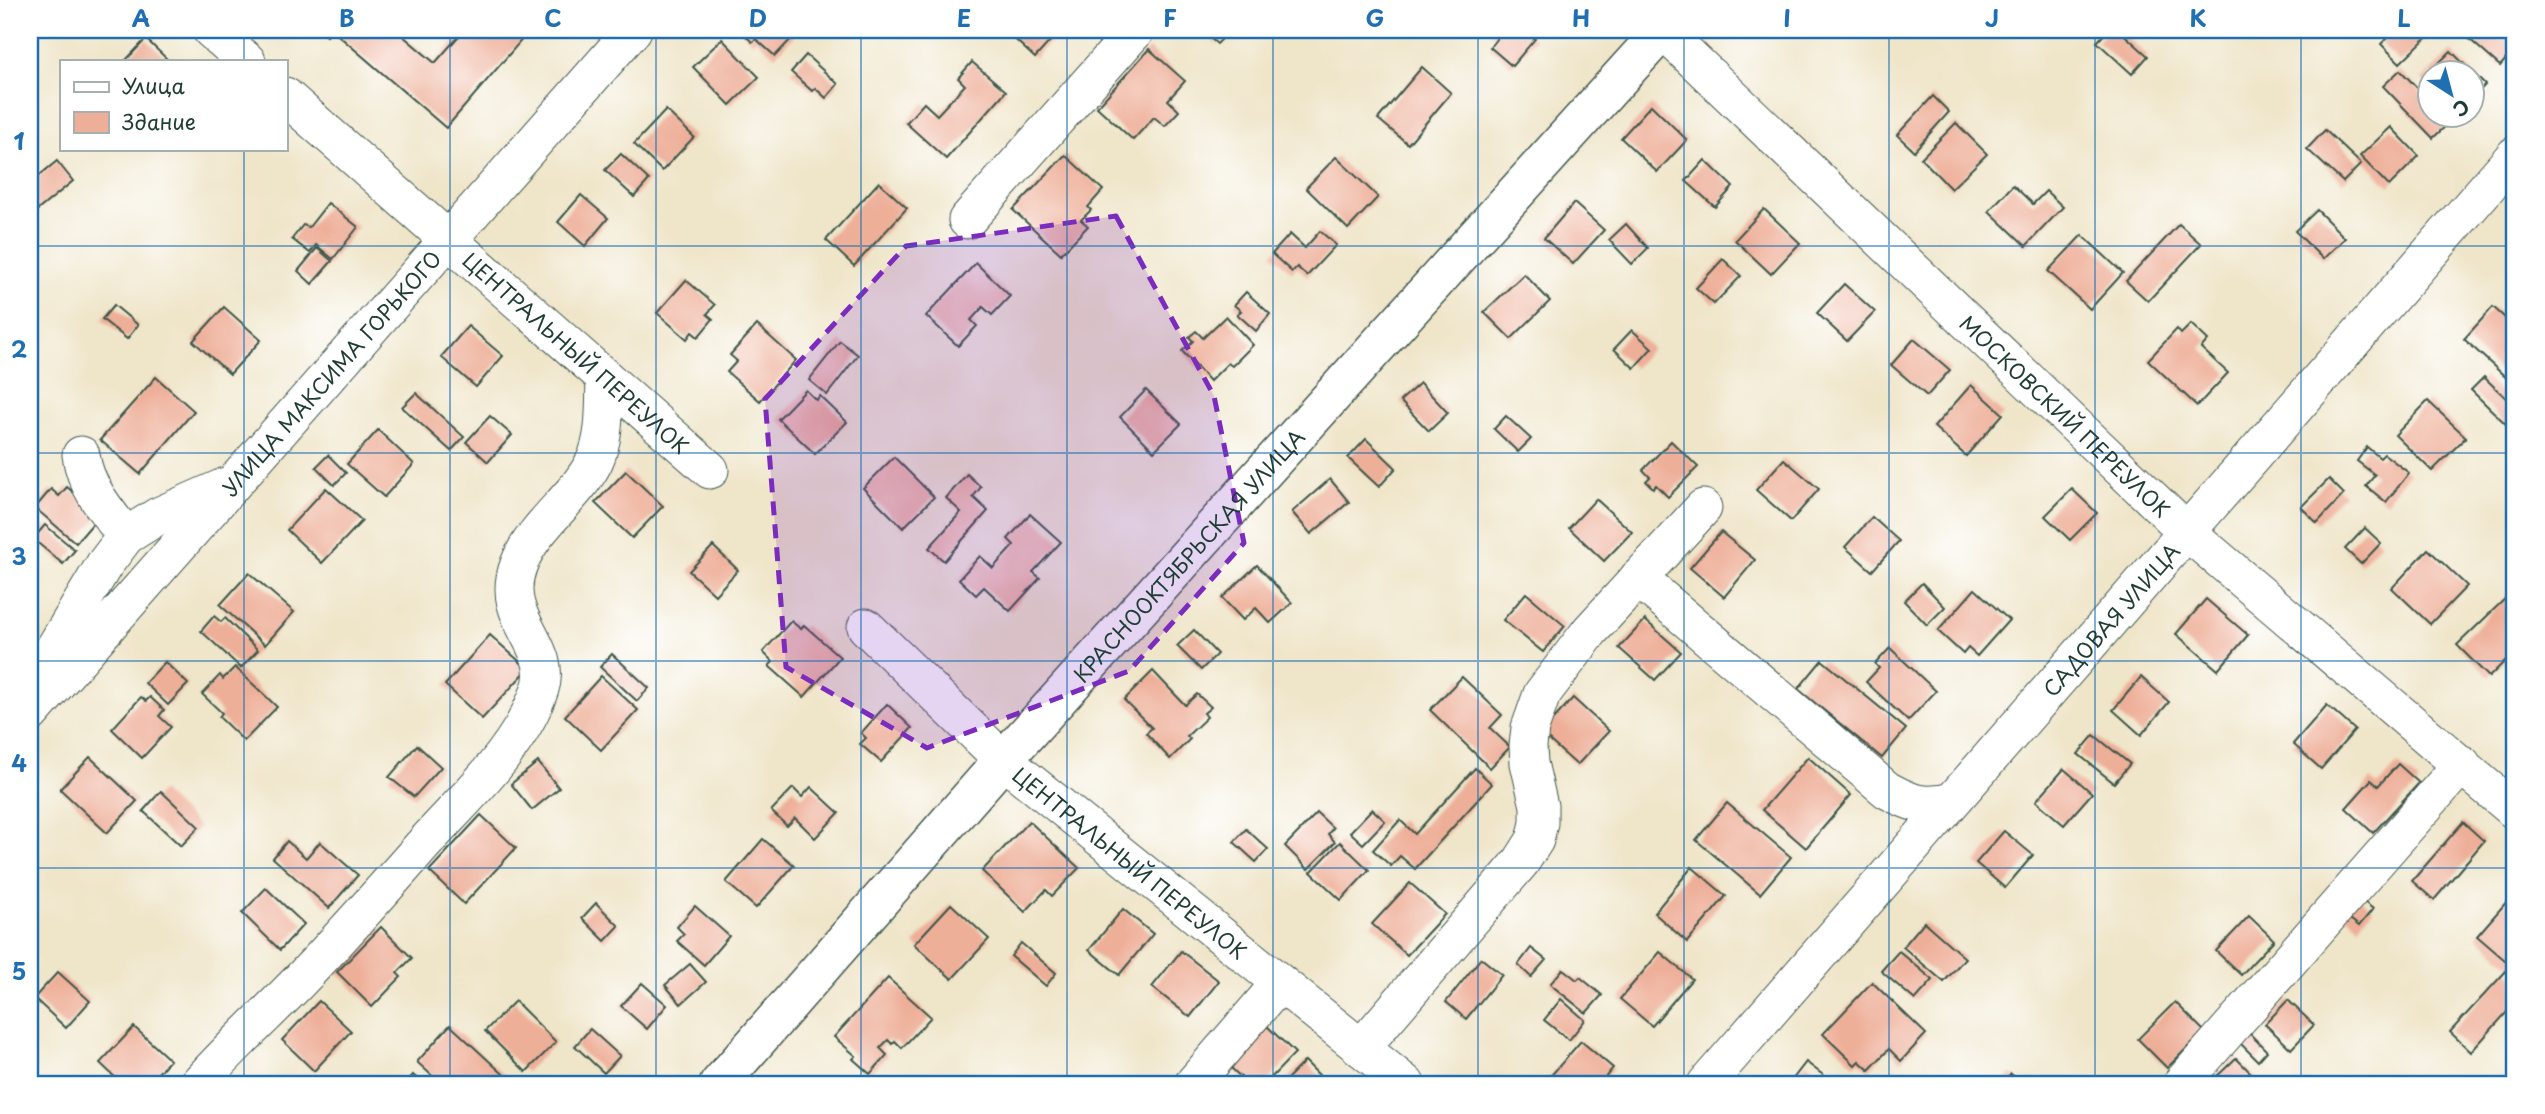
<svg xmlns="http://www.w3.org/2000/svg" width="2545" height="1114" font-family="'Playpen Sans',sans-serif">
  <rect width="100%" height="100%" fill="#fff"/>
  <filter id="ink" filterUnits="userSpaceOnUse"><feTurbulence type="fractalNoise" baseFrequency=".0143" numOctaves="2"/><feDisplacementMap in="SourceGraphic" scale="14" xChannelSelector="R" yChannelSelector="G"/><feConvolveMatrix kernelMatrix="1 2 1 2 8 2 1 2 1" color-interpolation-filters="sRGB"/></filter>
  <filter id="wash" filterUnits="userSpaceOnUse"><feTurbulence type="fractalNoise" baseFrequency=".00686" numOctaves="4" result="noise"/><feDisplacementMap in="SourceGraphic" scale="28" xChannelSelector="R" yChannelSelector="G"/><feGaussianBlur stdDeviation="1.57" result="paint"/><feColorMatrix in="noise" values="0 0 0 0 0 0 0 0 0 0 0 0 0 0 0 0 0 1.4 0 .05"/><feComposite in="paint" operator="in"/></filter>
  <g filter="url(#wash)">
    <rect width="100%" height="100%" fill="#efe5c9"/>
    <g id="blocks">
      <!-- building -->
      <g fill="#eeaf98">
        <polygon points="320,30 396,30 435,63 464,30 530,30 446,128 332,30 327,36"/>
        <polygon points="740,30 790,30 795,35 775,56 756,39 752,42"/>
        <polygon points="1009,30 1060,30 1035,58 1007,32"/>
        <polygon points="1201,30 1231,30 1217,44"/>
        <polygon points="1488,30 1524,30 1535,39 1512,66 1490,47 1497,38"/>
        <polygon points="2108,30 2119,30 2148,56 2132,74 2097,42"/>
        <polygon points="2395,30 2422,30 2428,36 2400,63 2381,44"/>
        <polygon points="2459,30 2509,30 2515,35 2515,49 2500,66"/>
        <polygon points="146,39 169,61 125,61"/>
        <polygon points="722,39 759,77 730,105 693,67"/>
        <polygon points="1149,49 1185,81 1168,100 1179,111 1165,126 1154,117 1133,140 1097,107"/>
        <polygon points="2451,51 2485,85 2472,99 2472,74 2430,74 2430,88 2422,80"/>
        <polygon points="806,55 838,84 826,98 815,88 812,91 791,72"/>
        <polygon points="972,62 1006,91 946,159 906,123 924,103 937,115 965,85 958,78"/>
        <polygon points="1422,67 1451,93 1408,144 1378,119"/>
        <polygon points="2400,70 2430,101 2430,116 2444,116 2450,122 2433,138 2383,86"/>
        <polygon points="1933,96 1949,112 1914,151 1897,135"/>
        <polygon points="1651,105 1687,140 1657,172 1621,138"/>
        <polygon points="666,110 694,137 662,171 634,144"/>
        <polygon points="1956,123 1987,154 1951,189 1921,158"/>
        <polygon points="2391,127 2419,156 2389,186 2360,156"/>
        <polygon points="2325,130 2361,164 2343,182 2307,149"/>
        <polygon points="621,154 649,180 634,197 605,170"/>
        <polygon points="1065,155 1103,190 1088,207 1091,210 1081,220 1088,226 1061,254 1013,210"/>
        <polygon points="1336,157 1378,197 1348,229 1306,188"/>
        <polygon points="1705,160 1733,187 1715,207 1686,181"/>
        <polygon points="57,161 73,181 34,213 30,208 30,183"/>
        <polygon points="879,182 907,208 854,266 826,240"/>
        <polygon points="2013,185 2033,204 2046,191 2063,207 2026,246 1989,211"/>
        <polygon points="581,195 608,218 585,246 558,222"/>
        <polygon points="328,203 358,227 333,259 316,245 310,253 292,239 303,225 309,227"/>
        <polygon points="1574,203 1604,230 1573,264 1544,238"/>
        <polygon points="1764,209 1800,243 1771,274 1735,240"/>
        <polygon points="2317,210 2345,238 2323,259 2295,231"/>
        <polygon points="1626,224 1648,248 1632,264 1609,240"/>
        <polygon points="2179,224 2201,244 2148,301 2126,281"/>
        <polygon points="1320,231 1336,245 1307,276 1297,267 1292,272 1272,254 1290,234 1305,248"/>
        <polygon points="2082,235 2123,273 2090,309 2048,271"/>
        <polygon points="317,248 332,261 312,284 298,271"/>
        <polygon points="1723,259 1741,276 1714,304 1696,288"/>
        <polygon points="976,263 1010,296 992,315 983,307 971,320 977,326 958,346 926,316"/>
        <polygon points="1524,274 1550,301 1511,339 1484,312"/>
        <polygon points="686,280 715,305 707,314 713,319 698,337 692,332 687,339 657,313"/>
        <polygon points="1844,284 1875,312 1847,341 1817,313"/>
        <polygon points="1246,292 1270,314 1256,331 1237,314 1241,311 1234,305"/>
        <polygon points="114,305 138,325 127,339 102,319"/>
        <polygon points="224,307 261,340 230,374 193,341"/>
        <polygon points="2493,307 2515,327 2515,378 2511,382 2464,339"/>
        <polygon points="1226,316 1253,345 1232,366 1228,363 1210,381 1182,351 1193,341 1189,337 1196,331 1203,338"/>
        <polygon points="2191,324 2208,340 2201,348 2228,373 2197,406 2148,360 2177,329 2181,334"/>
        <polygon points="757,325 796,360 760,401 727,372 737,361 730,355"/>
        <polygon points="468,326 503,356 476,387 441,357"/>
        <polygon points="1632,330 1652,348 1634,368 1614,349"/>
        <polygon points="1914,339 1950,370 1927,396 1891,365"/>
        <polygon points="840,341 858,355 827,395 809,380"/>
        <polygon points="156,377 194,411 140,474 100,440"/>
        <polygon points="2484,377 2515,407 2515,433 2471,390"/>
        <polygon points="1420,383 1448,413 1429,431 1400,401"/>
        <polygon points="1971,385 2003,414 1966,456 1934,427"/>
        <polygon points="806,390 816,400 820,396 847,422 815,454 778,419"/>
        <polygon points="1146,390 1181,424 1154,451 1120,417"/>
        <polygon points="416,393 464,437 451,451 402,407"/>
        <polygon points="2428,401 2466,437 2432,471 2395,435"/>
        <polygon points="490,416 512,435 488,462 466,442"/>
        <polygon points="1506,416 1531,439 1518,452 1494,429"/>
        <polygon points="378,430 414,464 384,497 347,464"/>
        <polygon points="1366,439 1396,468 1379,487 1348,458"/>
        <polygon points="1671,441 1698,467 1668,497 1656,485 1653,488 1646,481 1650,477 1643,470"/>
        <polygon points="2367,447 2380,458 2384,454 2409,473 2386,502 2366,486 2375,475 2357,461"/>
        <polygon points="328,455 346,473 334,485 316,467"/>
        <polygon points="894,457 934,497 903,528 863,488"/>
        <polygon points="1784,459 1819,489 1791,521 1756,490"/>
        <polygon points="626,471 663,506 632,538 595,503"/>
        <polygon points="967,474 981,487 973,497 988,511 944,561 929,548 961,512 946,498"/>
        <polygon points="1330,479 1349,502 1311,534 1292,512"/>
        <polygon points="2329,479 2344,494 2317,523 2301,507"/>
        <polygon points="67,487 100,515 76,543 35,508 51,489 59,496"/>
        <polygon points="326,488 362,521 322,563 287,530"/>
        <polygon points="2072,489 2097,513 2070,540 2045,516"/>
        <polygon points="1596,499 1632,532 1604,561 1569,528"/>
        <polygon points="1030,514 1061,542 1033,572 1040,578 1010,611 984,587 976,595 959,579 980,556 993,568 1014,545 1008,539"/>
        <polygon points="1872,517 1899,541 1872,571 1845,547"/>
        <polygon points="45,525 75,550 63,564 33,539"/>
        <polygon points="2365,528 2381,543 2361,564 2345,549"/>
        <polygon points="1721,532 1755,560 1724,597 1690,568"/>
        <polygon points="713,546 738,570 715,595 689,571"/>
        <polygon points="2428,549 2467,586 2430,624 2392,588"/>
        <polygon points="1257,565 1292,603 1270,623 1256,608 1243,620 1222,598"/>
        <polygon points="249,573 294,612 265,645 220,605"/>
        <polygon points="1922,583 1945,607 1927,625 1904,601"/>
        <polygon points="1975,589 2009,620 1977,656 1968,648 1963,654 1938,631"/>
        <polygon points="1526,593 1565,626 1543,652 1503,620"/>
        <polygon points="2509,595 2515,601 2515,651 2489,677 2457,645"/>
        <polygon points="2206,599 2248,635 2218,670 2176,634"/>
        <polygon points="214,616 221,622 225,618 258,650 241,668 201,631"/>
        <polygon points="1645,620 1681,652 1655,680 1619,648"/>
        <polygon points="791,621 801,629 804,625 840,657 804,697 769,666 773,662 763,652"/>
        <polygon points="1194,630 1217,654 1201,670 1177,646"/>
        <polygon points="490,635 528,669 482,719 445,685"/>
        <polygon points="1890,648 1936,691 1908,721 1866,682 1879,668 1875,664"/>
        <polygon points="612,654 649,688 637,701 600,667"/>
        <polygon points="1822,660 1906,729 1882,758 1798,689"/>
        <polygon points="165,662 188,684 168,705 145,683"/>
        <polygon points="235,667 277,707 244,741 219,717 222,713 202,694 220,675 223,679"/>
        <polygon points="1153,671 1185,705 1197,694 1211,707 1204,713 1207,717 1187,736 1190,739 1170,759 1146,733 1152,728 1124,700"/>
        <polygon points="601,676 638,710 601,750 565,716"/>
        <polygon points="1462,677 1502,715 1490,728 1510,747 1490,768 1430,710"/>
        <polygon points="2141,677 2169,702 2141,735 2113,710"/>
        <polygon points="2515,680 2515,698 2506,688"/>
        <polygon points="141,697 146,701 150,697 164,710 159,716 171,727 142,758 112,729"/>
        <polygon points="1573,698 1609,731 1577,765 1541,733"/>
        <polygon points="887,704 912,728 881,762 860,744 866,738 861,733"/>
        <polygon points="2327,705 2355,730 2321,769 2293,744"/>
        <polygon points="2094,735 2130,764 2114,783 2078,754"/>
        <polygon points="417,745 441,767 414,797 389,777"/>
        <polygon points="90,757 137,801 107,833 60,789"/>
        <polygon points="1808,757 1851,795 1806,848 1762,810"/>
        <polygon points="538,762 559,788 532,810 511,784"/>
        <polygon points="2398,764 2419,783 2373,833 2346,808 2371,780 2378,786"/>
        <polygon points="1475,768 1492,784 1415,869 1400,856 1391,866 1373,850 1400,820 1415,834"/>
        <polygon points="2064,769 2092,793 2064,825 2036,801"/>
        <polygon points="811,787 839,813 815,838 795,818 787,826 771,811 793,788 802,797"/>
        <polygon points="161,791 199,827 181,846 143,811"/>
        <polygon points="1727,803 1791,857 1760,894 1696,840"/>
        <polygon points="1372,809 1385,821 1363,844 1350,832"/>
        <polygon points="1317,813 1333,828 1328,834 1335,842 1308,869 1285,846"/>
        <polygon points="481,815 516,848 464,904 429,871"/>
        <polygon points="1029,821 1079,868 1052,896 1046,890 1025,912 982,871"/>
        <polygon points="2463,822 2484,841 2434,900 2412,881"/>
        <polygon points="1246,829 1268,849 1256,862 1234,842"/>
        <polygon points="2004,831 2033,855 2005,888 1976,863"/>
        <polygon points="763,839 794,865 756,908 726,882"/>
        <polygon points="287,841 306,858 320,842 358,875 329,908 273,858"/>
        <polygon points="1340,842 1369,870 1341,900 1311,872"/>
        <polygon points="1692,867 1726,896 1687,942 1654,913"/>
        <polygon points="1410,883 1445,914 1407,955 1372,924"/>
        <polygon points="266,888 304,924 280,950 242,913"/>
        <polygon points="2515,892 2515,964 2513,967 2477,936"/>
        <polygon points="2358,897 2373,909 2359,926 2345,915"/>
        <polygon points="596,903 619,926 605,941 582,918"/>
        <polygon points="951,904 989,939 952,979 914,944"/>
        <polygon points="695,906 729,936 704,965 677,941 684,934 677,927"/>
        <polygon points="1123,909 1153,934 1119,975 1089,950"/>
        <polygon points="2249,916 2274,940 2241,975 2216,951"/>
        <polygon points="1924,922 1965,958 1944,982 1903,947"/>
        <polygon points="381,927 412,958 397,973 401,977 372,1007 337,972"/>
        <polygon points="1021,943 1056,973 1046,986 1011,956"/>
        <polygon points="1531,948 1546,960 1531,977 1518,965"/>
        <polygon points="1181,951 1219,981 1190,1017 1152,987"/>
        <polygon points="1899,951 1933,980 1915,1000 1881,971"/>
        <polygon points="1660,952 1692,979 1652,1026 1620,999"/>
        <polygon points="1481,958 1502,975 1466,1019 1446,1002"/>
        <polygon points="690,964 706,982 681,1004 665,985"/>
        <polygon points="1563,969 1577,980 1580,977 1602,995 1586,1013 1550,984"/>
        <polygon points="2507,970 2515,977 2515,1003 2471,1052 2450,1032"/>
        <polygon points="58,972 90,1001 66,1028 34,998"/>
        <polygon points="888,978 931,1017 902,1048 895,1041 892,1044 888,1040 880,1048 887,1055 870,1074 853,1059 856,1056 834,1037"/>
        <polygon points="1872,982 1926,1034 1901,1061 1889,1049 1869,1070 1859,1061 1855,1065 1823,1034"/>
        <polygon points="642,983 667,1005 647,1029 621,1006"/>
        <polygon points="1561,999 1585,1020 1569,1040 1544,1020"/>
        <polygon points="2288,1000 2314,1025 2291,1049 2265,1024"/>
        <polygon points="319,1001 351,1031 314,1071 282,1040"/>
        <polygon points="515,1001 556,1042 526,1072 485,1031"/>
        <polygon points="2175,1002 2204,1031 2167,1068 2138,1039"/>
        <polygon points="450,1025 514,1084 441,1084 417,1062"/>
        <polygon points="1266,1025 1295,1053 1265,1084 1248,1084 1228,1065"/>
        <polygon points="134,1027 170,1060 148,1084 122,1084 100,1063"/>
        <polygon points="590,1029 620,1056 604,1073 575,1046"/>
        <polygon points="2249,1033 2267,1051 2258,1061 2240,1043"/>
        <polygon points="1581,1041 1613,1068 1600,1084 1552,1084 1547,1080"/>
        <polygon points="2236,1058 2262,1084 2209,1084"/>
        <polygon points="1305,1061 1326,1082 1324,1084 1282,1084"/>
        <polygon points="1806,1062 1835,1084 1789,1084"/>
        <polygon points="2011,1074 2023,1084 2003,1084"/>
        <polygon points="413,1075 423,1084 405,1084"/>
      </g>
    </g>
  </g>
  <g filter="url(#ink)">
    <use href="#blocks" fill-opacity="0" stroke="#3e564a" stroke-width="2"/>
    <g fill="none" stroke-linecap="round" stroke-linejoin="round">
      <!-- minor casing -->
      <g stroke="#3e564a" stroke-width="39">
        <g id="minor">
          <polyline points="211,30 247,61"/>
          <path id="s1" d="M 1662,30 L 2186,531 L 2515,811"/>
          <path id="s2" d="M 285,96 L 710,470"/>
          <polyline points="967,220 1136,30"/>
          <path d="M 81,455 C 85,486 107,512 126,536"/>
          <path d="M 1638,578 L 1887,790 C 1913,804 1921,807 1950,802"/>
          <path id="s3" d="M 866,627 L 1003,760 L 1406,1084"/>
          <polyline points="34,682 104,565 126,536 158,516 226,486"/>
          <path id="s4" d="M 30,714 L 633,30"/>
          <polyline points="1361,1048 1521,862 1535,840 1539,823 1539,806 1529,763 1528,746 1530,728 1542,694 1590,631 1703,508"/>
          <path d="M 198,1084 C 232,1046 270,1012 306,974 C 348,930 389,883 430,837 C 471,792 520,748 540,689 C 555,645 497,619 519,564 C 534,525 575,499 594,462 C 606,437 604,406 605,378"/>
          <polyline points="1193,1084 1280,983"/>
          <path id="s5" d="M 1706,1084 L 2515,155"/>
          <polyline points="2181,1084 2462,764"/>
        </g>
      </g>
      <!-- major casing -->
      <g stroke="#3e564a" stroke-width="41">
        <g id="major">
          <path id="s6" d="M 719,1084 L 1003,760 L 1663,30"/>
        </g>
      </g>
      <!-- minor -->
      <use href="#minor" stroke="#fff" stroke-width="37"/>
      <!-- major -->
      <use href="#major" stroke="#fff" stroke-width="38"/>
    </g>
  </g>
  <!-- marked area -->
  <path fill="#7b2cbf" fill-opacity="0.2" stroke="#7b2cbf" stroke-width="5" stroke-dasharray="14 9" stroke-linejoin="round" d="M 1116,216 L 1214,396 L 1244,543 L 1129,671 L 927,748 L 786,667 L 765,399 L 906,246 Z"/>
  <!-- grid -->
  <path fill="none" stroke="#1f6fb2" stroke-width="2" stroke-opacity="0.55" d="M 244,30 L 244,61M 450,30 L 450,1084M 656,30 L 656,1084M 861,30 L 861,1084M 1067,30 L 1067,1084M 1273,30 L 1273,1084M 1478,30 L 1478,1084M 1684,30 L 1684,1084M 1889,30 L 1889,1084M 2095,30 L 2095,1084M 2301,30 L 2301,1084M 244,149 L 244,1084M 30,246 L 2515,246M 30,453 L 2515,453M 30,661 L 2515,661M 30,868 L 2515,868"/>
  <g text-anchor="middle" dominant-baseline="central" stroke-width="7" stroke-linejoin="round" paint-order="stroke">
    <!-- street labels -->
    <g font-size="21" fill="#1f3d34" stroke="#fff">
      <text stroke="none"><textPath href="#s2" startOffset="388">ЦЕНТРАЛЬНЫЙ ПЕРЕУЛОК</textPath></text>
      <text stroke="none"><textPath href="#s4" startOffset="455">УЛИЦА МАКСИМА ГОРЬКОГО</textPath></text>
      <text stroke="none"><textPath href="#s1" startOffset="558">МОСКОВСКИЙ ПЕРЕУЛОК</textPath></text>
      <text stroke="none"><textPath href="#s6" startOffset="707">КРАСНООКТЯБРЬСКАЯ УЛИЦА</textPath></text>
      <text stroke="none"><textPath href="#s5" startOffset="616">САДОВАЯ УЛИЦА</textPath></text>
      <text stroke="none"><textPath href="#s3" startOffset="354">ЦЕНТРАЛЬНЫЙ ПЕРЕУЛОК</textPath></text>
    </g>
  </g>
  <!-- margin -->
  <rect width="2545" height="1114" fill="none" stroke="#fff" stroke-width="77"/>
  <!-- legend -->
  <rect x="60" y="60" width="228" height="91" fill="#ffffff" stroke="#a5b1ae" stroke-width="2"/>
  <rect x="74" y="82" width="35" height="10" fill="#ffffff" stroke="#a5b1ae" stroke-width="2"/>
  <text x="122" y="94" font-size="21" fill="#1f3d34">Улица</text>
  <rect x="74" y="112" width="35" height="21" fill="#eeaf98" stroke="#a5b1ae" stroke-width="2"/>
  <text x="122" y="130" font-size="21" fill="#1f3d34">Здание</text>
  <!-- north arrow -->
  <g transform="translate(2451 94) rotate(144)"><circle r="33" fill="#ffffff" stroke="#a5b1ae" stroke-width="2"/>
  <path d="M0-5L12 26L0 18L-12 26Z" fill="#1f6fb2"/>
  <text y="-10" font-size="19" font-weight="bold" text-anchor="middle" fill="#1f3d34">С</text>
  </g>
  <rect x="38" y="38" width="2468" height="1038" fill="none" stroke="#1f6fb2" stroke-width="2.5"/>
  <g font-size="23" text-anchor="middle" font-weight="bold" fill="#1f6fb2">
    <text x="141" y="27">A</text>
    <text x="347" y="27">B</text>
    <text x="553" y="27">C</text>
    <text x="758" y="27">D</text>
    <text x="964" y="27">E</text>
    <text x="1170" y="27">F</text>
    <text x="1375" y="27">G</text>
    <text x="1581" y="27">H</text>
    <text x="1787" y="27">I</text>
    <text x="1992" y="27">J</text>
    <text x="2198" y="27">K</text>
    <text x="2404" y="27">L</text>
    <text x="19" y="150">1</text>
    <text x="19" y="358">2</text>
    <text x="19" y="565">3</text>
    <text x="19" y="772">4</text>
    <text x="19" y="980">5</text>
  </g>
</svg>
